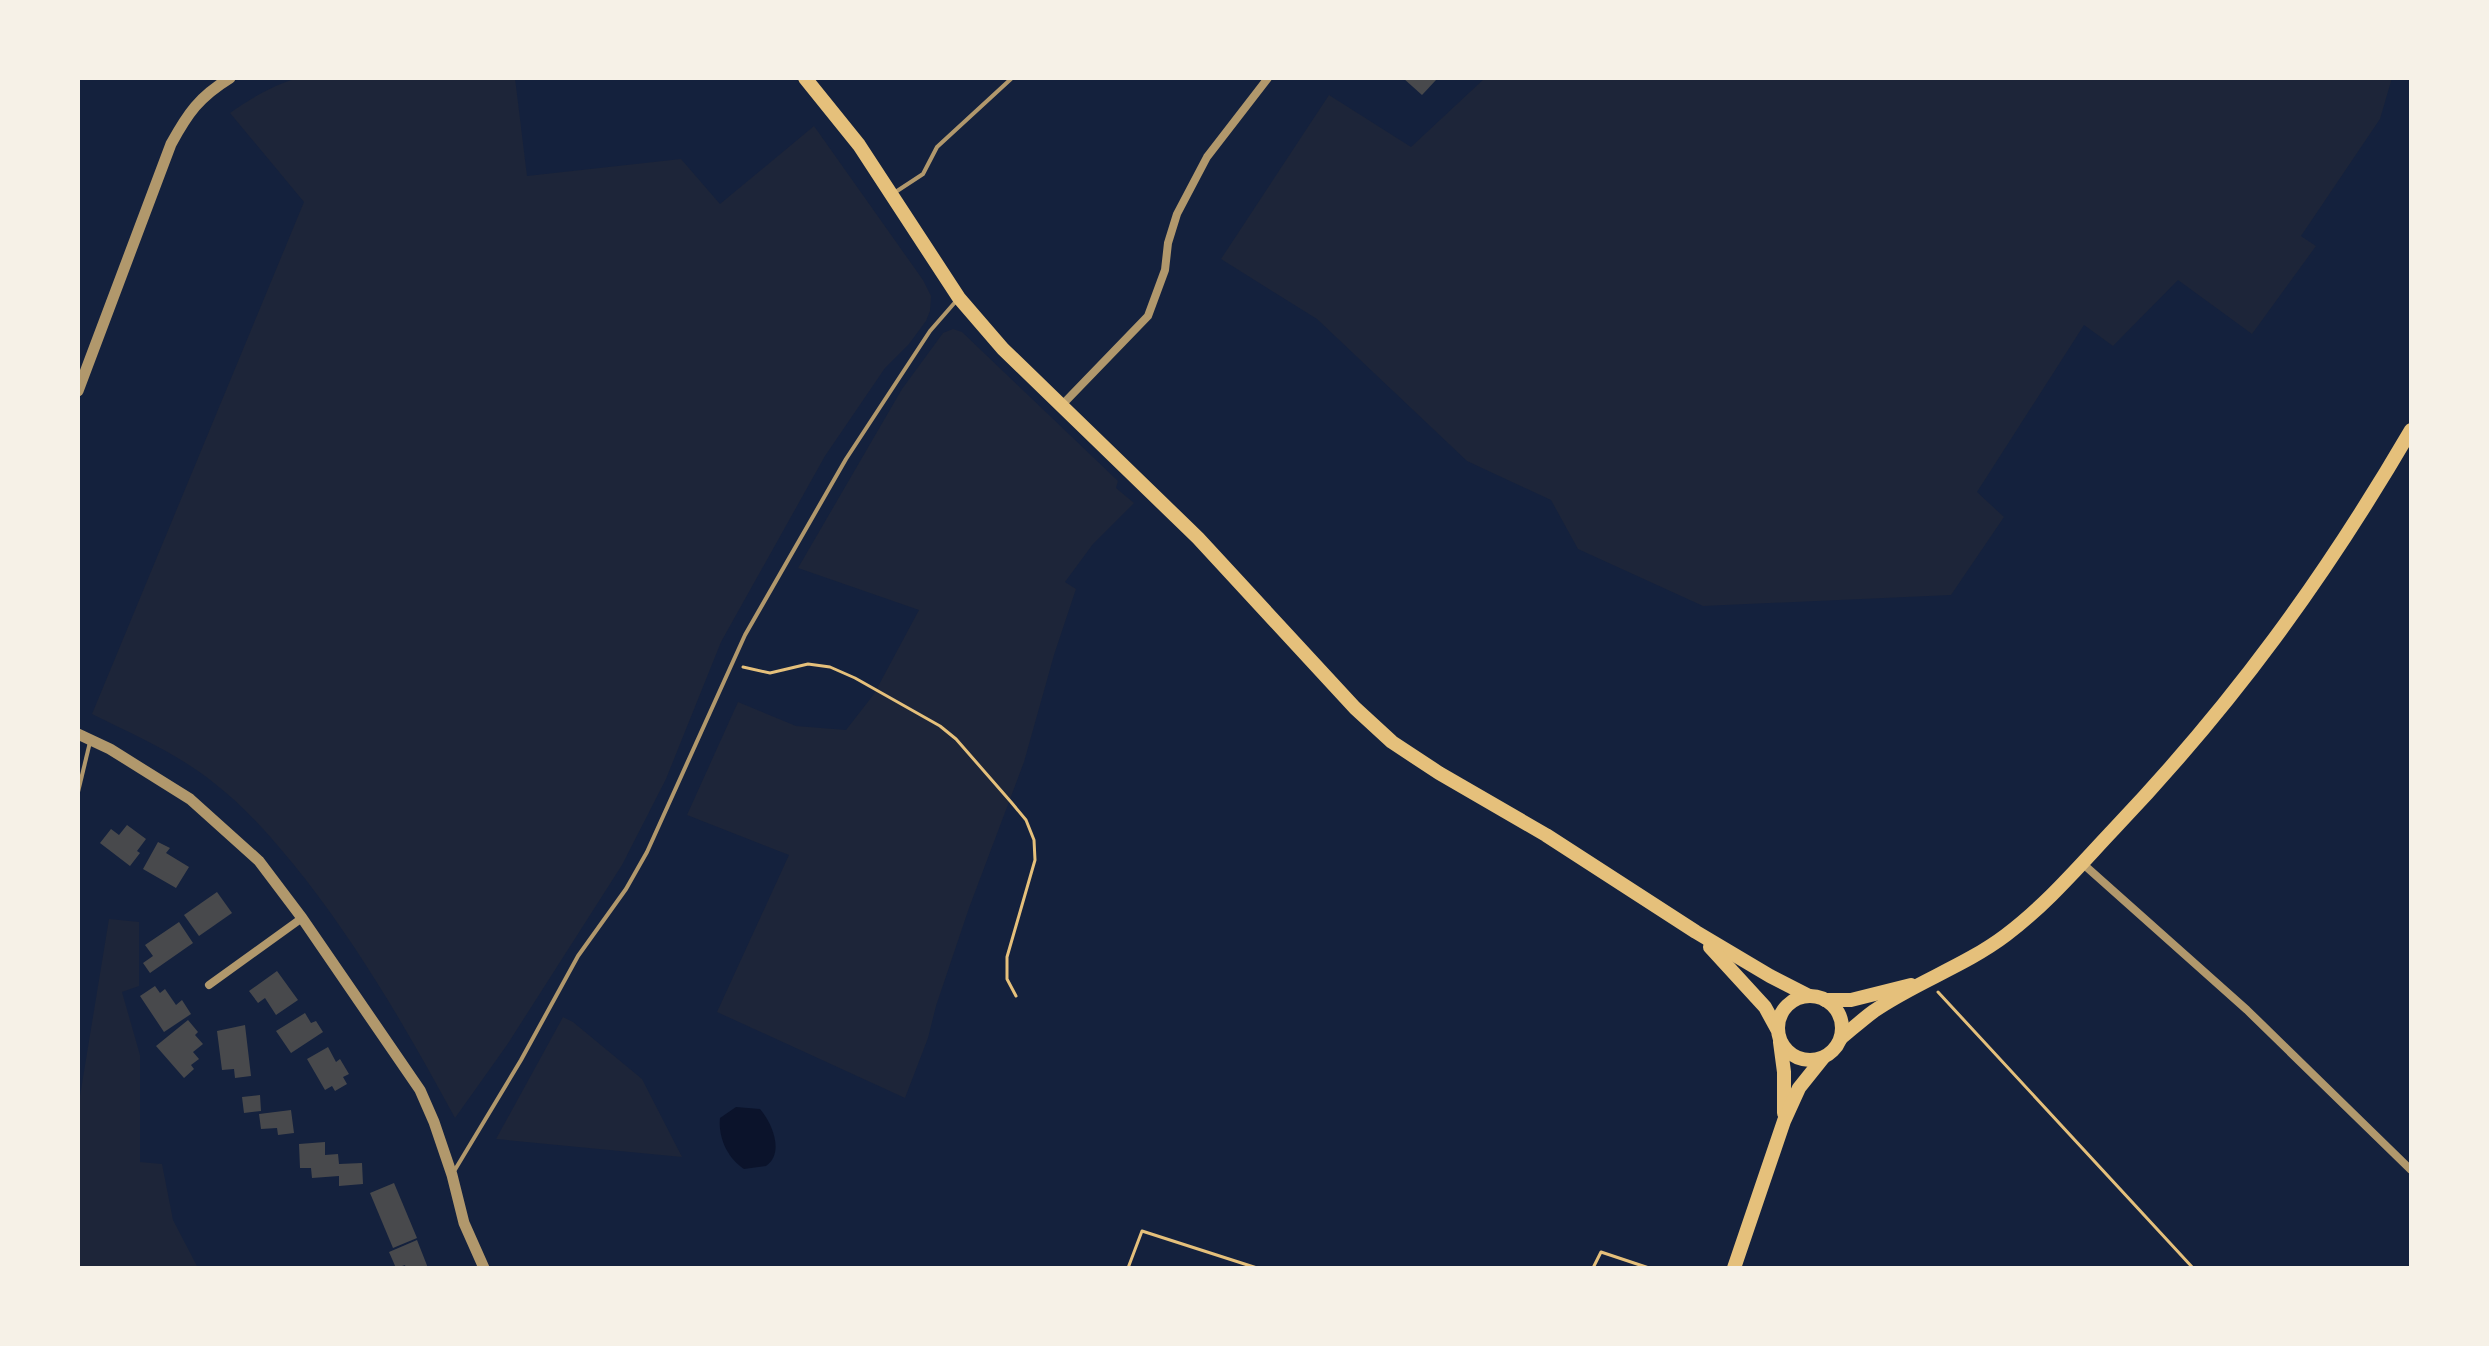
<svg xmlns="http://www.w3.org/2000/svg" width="2489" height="1346" font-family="Inter,sans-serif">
  <rect width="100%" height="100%" fill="#14213d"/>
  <!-- green -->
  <g fill="#1d2539">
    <path d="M 297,78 L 515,78 L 527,176 L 681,159 L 720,204 L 814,126 L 923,280 L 931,296 L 930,311 L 926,321 L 909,344 L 885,368 L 825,456 L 721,642 L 666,779 L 622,865 L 507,1045 L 455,1118 C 410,1035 364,955 306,880 C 278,845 249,810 214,783 C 177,753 134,735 92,714 L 304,202 L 230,113 C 251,98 272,86 297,78 Z"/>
    <polygon points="1485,78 2392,78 2380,119 2301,236 2316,246 2252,334 2178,280 2113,346 2084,325 1977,492 2004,517 1951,595 1703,606 1578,549 1551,500 1467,461 1317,319 1221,259 1329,95 1411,147"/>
    <polygon points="953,329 962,332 1118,481 1116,488 1134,503 1093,544 1065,582 1076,589 1054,655 1024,762 969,908 936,1006 928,1038 905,1098 717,1012 789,855 687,815 738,702 796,726 846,730 874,694 919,610 798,568 902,389 943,333"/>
    <polygon points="109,919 139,922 139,986 122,992 140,1055 140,1162 162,1164 173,1220 198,1268 78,1268 78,1108"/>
    <polygon points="563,1017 573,1022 642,1079 682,1157 496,1139"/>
  </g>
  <!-- water -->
  <path fill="#0b132b" d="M 736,1107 L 760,1109 C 772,1123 785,1153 766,1166 L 744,1169 C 727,1158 718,1137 720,1118 Z"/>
  <!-- building -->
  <g fill="#48494c">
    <polygon points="1403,78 1434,78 1436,80 1422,95"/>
    <polygon points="127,825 146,839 137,851 140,853 130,866 100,843 111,829 119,835"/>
    <polygon points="158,842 170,848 166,853 189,867 176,888 143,869"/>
    <polygon points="217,892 232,913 199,936 184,915"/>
    <polygon points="179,922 193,943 150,973 143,963 153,956 145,945"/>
    <polygon points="277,971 298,1000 276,1015 265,998 258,1003 249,991"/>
    <polygon points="155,986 160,993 165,989 176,1005 182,1000 191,1014 164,1032 140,996"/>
    <polygon points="305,1013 311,1023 316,1021 323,1032 291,1053 276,1031"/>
    <polygon points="188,1020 198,1032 195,1035 203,1044 193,1052 199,1059 191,1065 194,1069 184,1078 156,1046"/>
    <polygon points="245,1025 251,1076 235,1078 234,1069 222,1070 217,1031"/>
    <polygon points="328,1047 336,1062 340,1059 349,1074 343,1077 347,1084 335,1091 332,1086 325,1090 307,1059"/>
    <polygon points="260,1095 261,1111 244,1113 242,1097"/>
    <polygon points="291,1110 294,1133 278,1135 277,1128 261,1129 259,1114"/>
    <polygon points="325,1142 325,1155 338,1154 339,1164 362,1163 363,1184 339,1186 339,1176 312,1178 311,1168 300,1168 299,1144"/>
    <polygon points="394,1183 417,1238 393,1248 370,1193"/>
    <polygon points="417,1240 428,1268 406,1268 405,1265 396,1268 389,1252"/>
  </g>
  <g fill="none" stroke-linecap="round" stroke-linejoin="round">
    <!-- path -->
    <g stroke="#e5c07b" stroke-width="3">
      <polyline points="743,667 770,673 808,664 830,667 855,678 940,726 956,739 1011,802 1026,820 1034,840 1035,860 1007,957 1007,979 1016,996"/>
      <polyline points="1938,992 2193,1268"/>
      <polyline points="1128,1268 1142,1231 1257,1268"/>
      <polyline points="1593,1268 1601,1252 1649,1268"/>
    </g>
    <!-- service -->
    <g stroke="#b1986c" stroke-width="4">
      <polyline points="894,193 923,174 937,147 1012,78"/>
      <polyline points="78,792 90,742"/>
      <polyline points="453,1173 521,1060 578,956 626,889 647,852 745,635 846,459 930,331 957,300"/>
    </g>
    <!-- minor -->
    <g stroke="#b1986c" stroke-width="8">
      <polyline points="1061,406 1148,316 1165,270 1168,243 1177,214 1207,157 1268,78"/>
      <polyline points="2082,863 2247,1010 2411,1170"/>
      <polyline points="209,985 302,918"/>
    </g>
    <!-- tertiary -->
    <g stroke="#b1986c" stroke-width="11">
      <path d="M 78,391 L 171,144 C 188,113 199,97 230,78"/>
      <polyline points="78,734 110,749 190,799 259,861 302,918 420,1090 434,1122 452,1175 464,1223 484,1268"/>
    </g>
    <!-- primary -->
    <g stroke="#e5c07b" stroke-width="14">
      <polyline points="805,78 859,145 959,298 1003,349 1198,538 1355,708 1392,742 1439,773 1546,835 1696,932 1770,976 1809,996"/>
      <polyline points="1710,947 1765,1007 1777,1029"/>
      <circle cx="1810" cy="1028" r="32"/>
      <polyline points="1825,1000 1851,1000 1911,985"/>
      <path d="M 1841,1038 C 1852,1029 1863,1019 1874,1011 C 1916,982 1965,966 2006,935 C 2046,905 2079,866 2114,829 C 2233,704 2324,579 2411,430"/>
      <polyline points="1780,1042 1784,1072 1784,1113"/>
      <polyline points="1734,1268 1784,1121 1799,1088 1823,1058"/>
    </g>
  </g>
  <!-- border -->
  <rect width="2489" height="1346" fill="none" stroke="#f6f1e7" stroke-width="160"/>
</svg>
